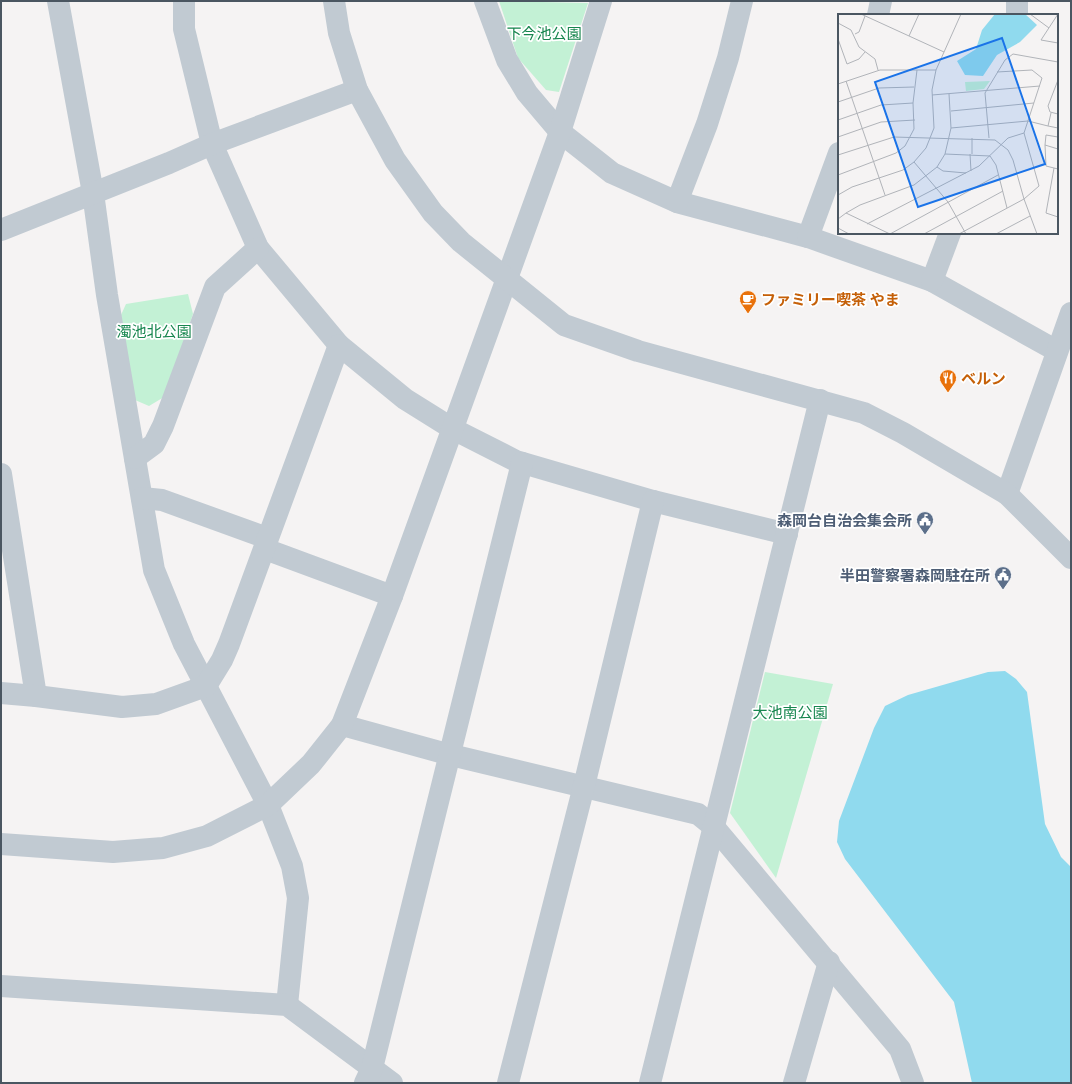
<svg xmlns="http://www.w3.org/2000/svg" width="1072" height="1084" font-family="'Space Grotesk','Noto Sans JP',sans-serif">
  <rect width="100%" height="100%" fill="#f5f3f3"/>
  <!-- green -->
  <g fill="#c3f1d5">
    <polygon points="499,1 588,3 559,92 546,90 518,58"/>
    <polygon points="188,294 193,314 164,397 149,406 135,400 121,315 126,304"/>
    <polygon points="765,672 833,684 776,878 730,813"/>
  </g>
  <!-- water -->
  <polygon fill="#90daee" points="1005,671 1016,679 1027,692 1045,824 1061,857 1071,867 1071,1083 972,1083 954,1002 845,859 837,842 839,821 874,728 885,706 908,695 988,672"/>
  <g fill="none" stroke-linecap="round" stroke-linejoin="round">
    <!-- minor -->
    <g stroke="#c1cad2" stroke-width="22">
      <polyline points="58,1 93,193 107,295 154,570 184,644 268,805 292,866 298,898 287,1005"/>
      <polyline points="184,1 184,29 212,144 258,248 339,345"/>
      <polyline points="485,1 507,60 527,93 560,132 612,173 677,202 808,237"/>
      <polyline points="878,15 881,1"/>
      <polyline points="1017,15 1017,1"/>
      <polyline points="839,153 808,237 932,281 1057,351"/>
      <polyline points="677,202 707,124 728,58 742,1"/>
      <polyline points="1,230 169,163 212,144 357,90"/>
      <polyline points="932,281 950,233"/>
      <polyline points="135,458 154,444 163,426 215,287 258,248"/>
      <polyline points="1,474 36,696"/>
      <polyline points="1007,494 1071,313"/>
      <polyline points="142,498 162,500 267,538"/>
      <polyline points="265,549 392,596"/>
      <polyline points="1,693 36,696 122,707 156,704 206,686 222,660 229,644 339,345 405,399 453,429 516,461 653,501 787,534"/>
      <polyline points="342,725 451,755 698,814 714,827 900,1049 913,1083"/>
      <polyline points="1,844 113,852 163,848 207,836 268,805 311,764 342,725 392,596 560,132 601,1"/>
      <polyline points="1,986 287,1005 392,1083"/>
      <polyline points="365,1083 372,1068 522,463"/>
      <polyline points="508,1083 584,786 653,501"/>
      <polyline points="650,1083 820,400"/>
      <polyline points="794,1083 829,962"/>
    </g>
    <!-- tertiary -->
    <polyline stroke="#c1cad2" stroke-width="22" points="334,1 339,33 357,90 395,160 433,213 461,242 564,325 638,351 864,413 903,433 1007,494 1071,558"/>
  </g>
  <!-- icons -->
  <defs>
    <g id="cafe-pin" transform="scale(0.9)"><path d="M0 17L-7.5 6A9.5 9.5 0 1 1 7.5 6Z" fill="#e8710a" stroke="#fff"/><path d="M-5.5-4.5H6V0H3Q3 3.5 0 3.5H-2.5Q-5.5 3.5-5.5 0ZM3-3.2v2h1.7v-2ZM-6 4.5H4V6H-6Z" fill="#fff"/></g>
    <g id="restaurant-pin" transform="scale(0.9)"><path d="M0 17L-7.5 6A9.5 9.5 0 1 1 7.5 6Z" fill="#e8710a" stroke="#fff"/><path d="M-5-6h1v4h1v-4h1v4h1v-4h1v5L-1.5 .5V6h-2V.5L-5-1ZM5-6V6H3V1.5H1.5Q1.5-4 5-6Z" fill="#fff"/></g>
    <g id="civic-pin" transform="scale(0.9)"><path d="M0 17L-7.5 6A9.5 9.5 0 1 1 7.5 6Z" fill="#5c6f8a" stroke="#fff"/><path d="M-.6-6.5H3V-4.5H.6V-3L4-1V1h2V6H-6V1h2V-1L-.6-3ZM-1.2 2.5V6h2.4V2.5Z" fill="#fff"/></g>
  </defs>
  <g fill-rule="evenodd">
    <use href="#cafe-pin" x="748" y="299"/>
    <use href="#restaurant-pin" x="948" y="378"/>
    <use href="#civic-pin" x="925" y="520"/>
    <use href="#civic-pin" x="1003" y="575"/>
  </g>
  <g text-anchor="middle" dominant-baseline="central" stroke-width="3.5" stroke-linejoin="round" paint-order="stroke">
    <!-- park labels -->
    <g font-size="15" fill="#17864f" stroke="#fff">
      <text x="544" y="33">下今池公園</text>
      <text x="154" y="331">濁池北公園</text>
      <text x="790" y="712">大池南公園</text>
    </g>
    <!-- food labels -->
    <g font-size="15" font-weight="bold" fill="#c56008" stroke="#fff" text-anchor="start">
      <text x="761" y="299">ファミリー喫茶 やま</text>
      <text x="961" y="378">ベルン</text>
    </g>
    <!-- service labels -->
    <g font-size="15" font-weight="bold" fill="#4e5e75" stroke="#fff" text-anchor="end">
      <text x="912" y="520">森岡台自治会集会所</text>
      <text x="990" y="575">半田警察署森岡駐在所</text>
    </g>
  </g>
  <!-- overview -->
  <g transform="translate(838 14)">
    <rect width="220" height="220" fill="#f5f3f3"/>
    <path d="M 152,67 L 146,75 L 128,77 L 127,68 Z" fill="#c3f1d5"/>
    <path d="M 157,0 L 187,0 L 199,11 L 182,28 L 159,41 L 145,62 L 127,61 L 119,47 L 138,35 L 144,16 Z" fill="#90daee"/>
    <path fill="none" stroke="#b1b4b9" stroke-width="1" d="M 23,0 L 106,38M 192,0 L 211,14M 220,0 L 203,26 L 220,29M 0,9 L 13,16 L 21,33 L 37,45 L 40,56M 17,20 L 21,18 L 27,2M 71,22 L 81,0M 0,25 L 9,50 L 21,45 L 27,38M 159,58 L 194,56 L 204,64 L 186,119 L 201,172M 220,66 L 210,92 L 212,98 L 220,100M 8,67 L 47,181M 0,70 L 42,56 L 98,56M 111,80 L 113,114 L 107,140 L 152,142 L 158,151 L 169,194M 94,81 L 202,72M 0,88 L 41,74 L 76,73M 113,97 L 196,89M 213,99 L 210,112 L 220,114M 0,106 L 43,91 L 75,89 L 79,56M 113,114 L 190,107 L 210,112M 0,123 L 43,108 L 77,106M 151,124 L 147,79 L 167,46 L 175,40 L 220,48M 207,131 L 208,121 L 220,123M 220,135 L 207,131 L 208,152 L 220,155M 132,140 L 133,157M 134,140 L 134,124M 0,141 L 56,123 L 157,126 L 170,136 L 175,146 L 186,185 L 199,220M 76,148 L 110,188 L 128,220M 99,153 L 105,157 L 128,159M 216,154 L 208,199 L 220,203M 0,161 L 58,139 L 67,132 L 76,115 L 75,89M 0,181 L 14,173 L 65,156 L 76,148 L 88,134 L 96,114 L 94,76 L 98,56 L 123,0M 8,199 L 22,191 L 76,171 L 99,153 L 107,140M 0,205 L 8,199 L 52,220M 29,210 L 141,152 L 170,124 L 186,119M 0,214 L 11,220M 52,220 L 160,161M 86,220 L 165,177M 121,220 L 186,185 L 201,172M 158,220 L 192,202"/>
    <path fill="#1a73e8" fill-opacity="0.15" stroke="#1a73e8" stroke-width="2" d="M 164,24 L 207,150 L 80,193 L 37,68 Z"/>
    <rect width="220" height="220" fill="none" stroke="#4a5661" stroke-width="2"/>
  </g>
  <!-- border -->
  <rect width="1072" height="1084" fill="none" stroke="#4a5661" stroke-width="4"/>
</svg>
